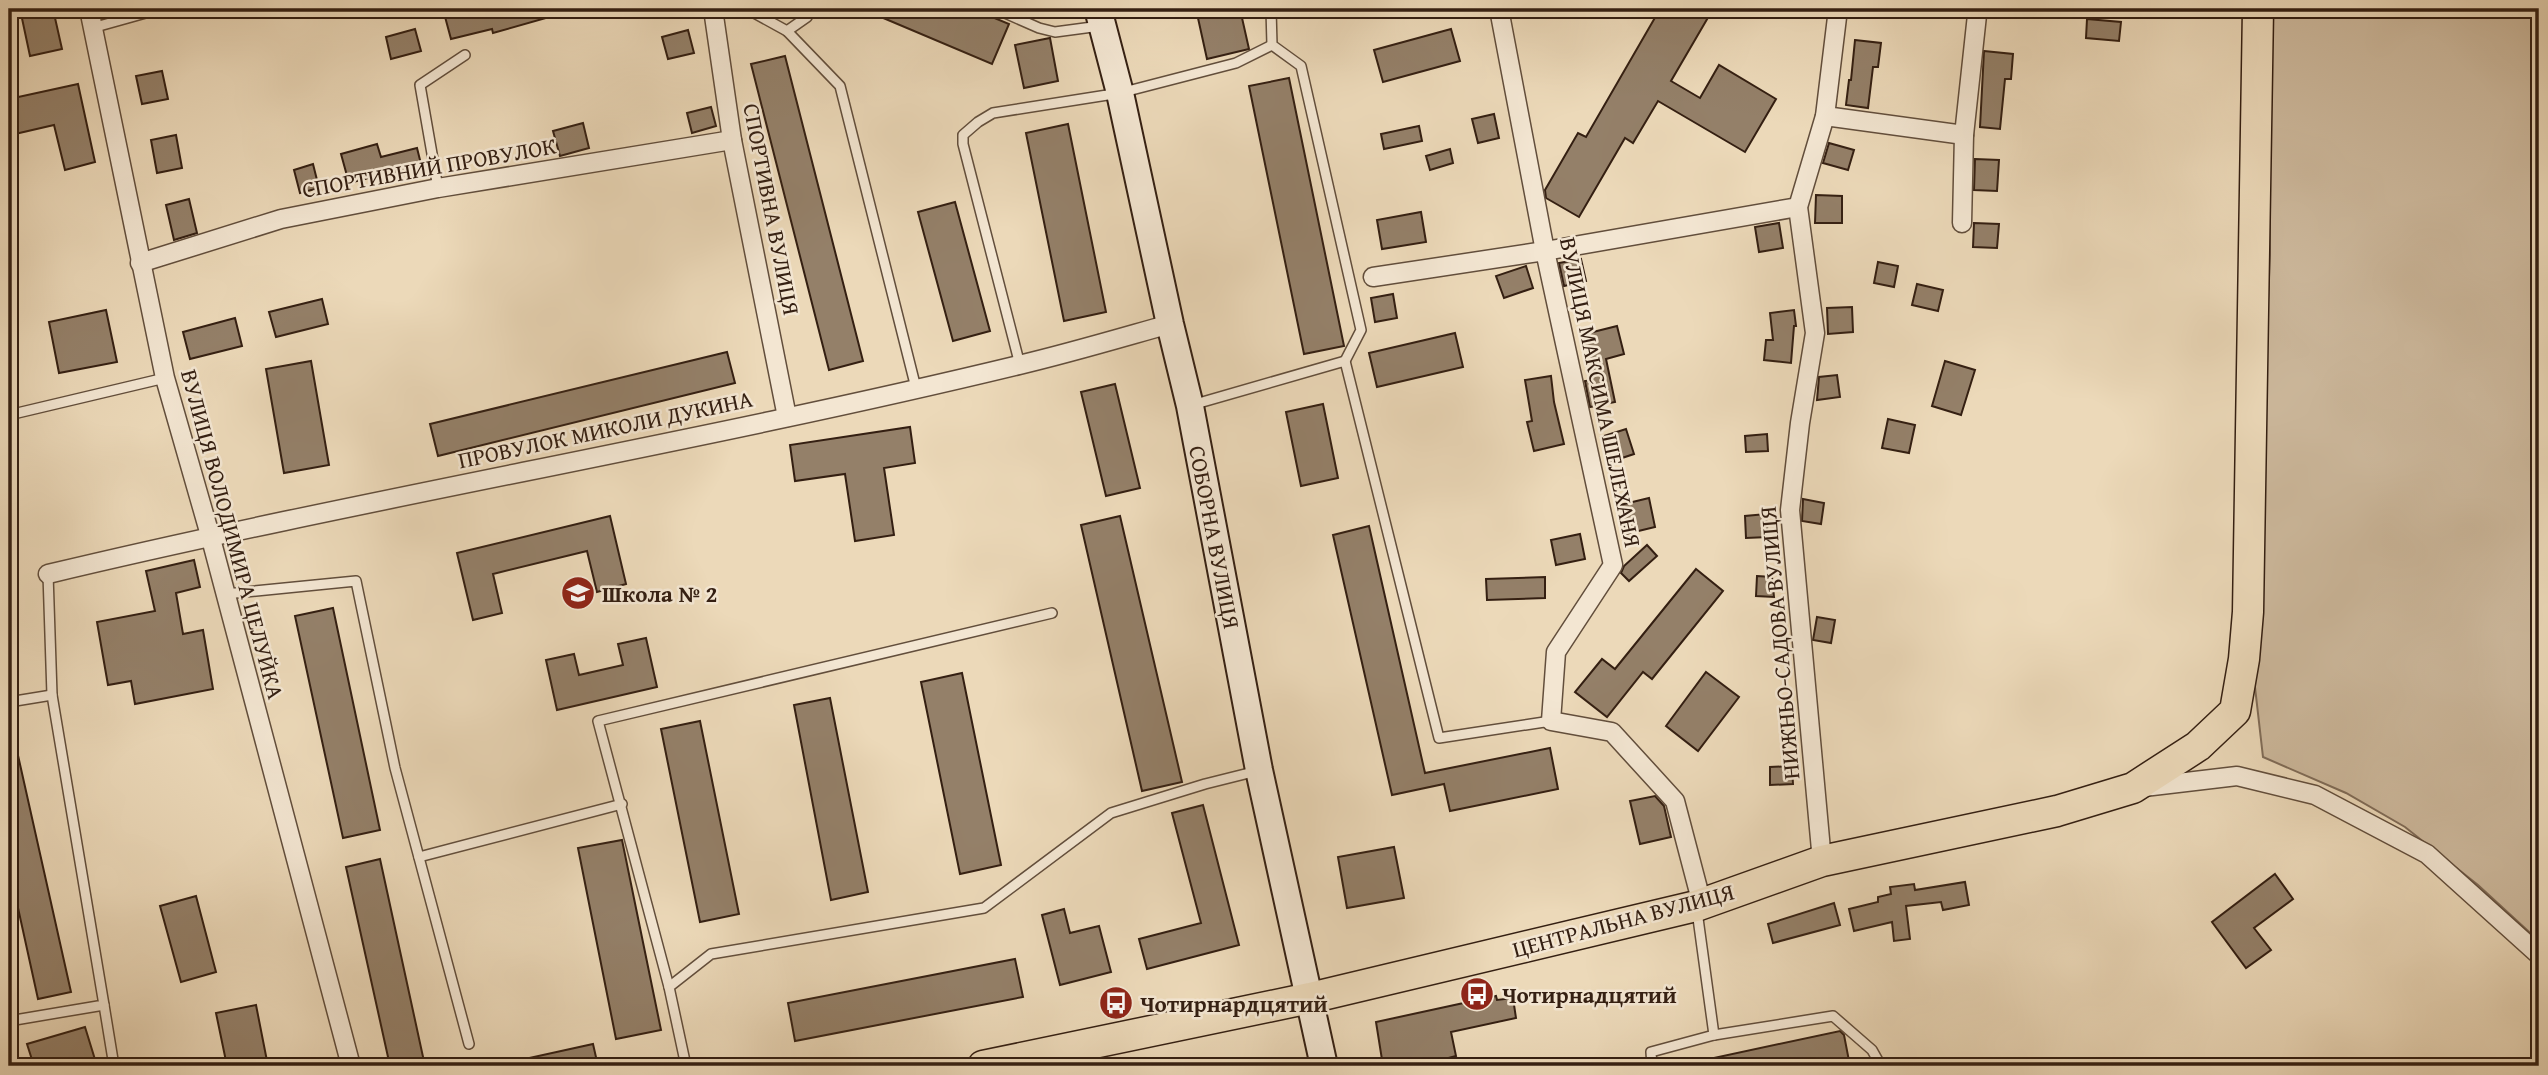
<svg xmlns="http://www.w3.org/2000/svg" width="2548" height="1075" font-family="'Gentium Book Plus',serif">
  <rect width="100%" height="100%" fill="#ecd9b9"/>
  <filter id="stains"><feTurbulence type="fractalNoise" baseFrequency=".00286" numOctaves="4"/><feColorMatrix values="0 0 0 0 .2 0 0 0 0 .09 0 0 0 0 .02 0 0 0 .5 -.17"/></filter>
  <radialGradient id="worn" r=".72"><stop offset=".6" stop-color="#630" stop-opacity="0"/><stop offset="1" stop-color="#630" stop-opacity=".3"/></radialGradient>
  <!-- green -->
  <polygon fill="#cdb99d" stroke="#806c58" stroke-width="2" points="2269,9 2539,9 2539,941 2478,885 2405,827 2346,793 2263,757 2252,661 2270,255"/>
  <!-- building -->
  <g fill="#948069" stroke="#341f12" stroke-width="2">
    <polygon points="20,9 53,9 62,49 30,56"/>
    <polygon points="461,9 560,9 560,14 493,33 492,29 451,39 444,13"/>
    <polygon points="862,9 973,9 1009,24 992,64"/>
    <polygon points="1196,9 1240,9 1249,49 1207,59"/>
    <polygon points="1660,9 1713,9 1671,81 1700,98 1719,65 1776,99 1745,152 1658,101 1633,143 1625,138 1579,217 1546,198 1545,190 1578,133 1586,137"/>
    <polygon points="2087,19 2121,22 2119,41 2086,38"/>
    <polygon points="415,29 421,51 391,59 386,37"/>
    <polygon points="1451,29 1460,61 1383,82 1374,50"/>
    <polygon points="688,30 694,53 668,59 662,37"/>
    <polygon points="1050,38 1058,81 1024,88 1015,45"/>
    <polygon points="1855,40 1881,43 1878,67 1873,67 1868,108 1846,105 1849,80 1851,80"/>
    <polygon points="1984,51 2013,54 2011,79 2005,79 2000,129 1980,127"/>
    <polygon points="785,56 863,361 829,370 751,64"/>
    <polygon points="162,71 168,99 142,104 136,76"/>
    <polygon points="1289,78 1344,346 1304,354 1249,86"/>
    <polygon points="78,84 95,162 65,170 54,125 15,134 9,99"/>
    <polygon points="711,107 716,126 692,133 687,113"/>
    <polygon points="1494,114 1499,138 1478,143 1472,119"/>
    <polygon points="583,123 589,148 560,156 553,131"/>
    <polygon points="1068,124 1106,312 1064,321 1026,133"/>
    <polygon points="1419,126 1422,141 1384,149 1381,134"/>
    <polygon points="176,135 182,168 157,173 151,140"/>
    <polygon points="1829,143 1854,150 1848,170 1823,163"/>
    <polygon points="377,144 381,157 417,148 422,168 397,174 396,171 349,183 341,154"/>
    <polygon points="1450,149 1453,163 1430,170 1426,156"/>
    <polygon points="1975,159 1999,160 1997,191 1974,190"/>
    <polygon points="313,164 319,188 300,193 294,170"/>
    <polygon points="1816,195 1842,196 1842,223 1815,223"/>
    <polygon points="189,199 197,233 174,240 166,205"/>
    <polygon points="955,202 990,331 953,341 918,212"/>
    <polygon points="1421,212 1426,242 1382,249 1377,220"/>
    <polygon points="1779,223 1783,248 1759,252 1755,227"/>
    <polygon points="1974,223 1999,224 1997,248 1973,247"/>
    <polygon points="1581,259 1586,281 1564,286 1559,263"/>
    <polygon points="1878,262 1898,266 1894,287 1874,283"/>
    <polygon points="1526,266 1533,288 1504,298 1496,276"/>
    <polygon points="1917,284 1943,290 1938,311 1912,305"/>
    <polygon points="1393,294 1397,318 1375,322 1371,298"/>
    <polygon points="322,299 328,324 276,337 269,312"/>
    <polygon points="1852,307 1853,332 1828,334 1827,308"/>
    <polygon points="106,310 117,362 59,373 49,322"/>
    <polygon points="1794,310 1796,326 1794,326 1791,363 1764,360 1766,340 1773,340 1770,313"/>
    <polygon points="235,318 242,346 190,359 183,332"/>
    <polygon points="1617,326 1624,354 1606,359 1615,402 1590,407 1585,381 1592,380 1581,335"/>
    <polygon points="1455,333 1463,367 1377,387 1369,353"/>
    <polygon points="727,352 735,383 438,456 430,424"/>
    <polygon points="311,361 329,465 284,473 266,369"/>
    <polygon points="1945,361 1975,370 1961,415 1932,406"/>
    <polygon points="1837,375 1840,397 1817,400 1819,377"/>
    <polygon points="1551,376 1554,402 1564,444 1534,451 1527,422 1532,421 1525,380"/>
    <polygon points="1115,384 1140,488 1106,496 1081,392"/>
    <polygon points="1323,404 1338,478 1301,486 1286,412"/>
    <polygon points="1888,419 1915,425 1909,453 1882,448"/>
    <polygon points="910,427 915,463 884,468 894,535 855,541 845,474 795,481 790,445"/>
    <polygon points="1626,429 1634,454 1610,462 1601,437"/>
    <polygon points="1767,434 1768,451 1746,452 1745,436"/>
    <polygon points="1649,498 1655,527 1626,534 1620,505"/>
    <polygon points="1803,499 1824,503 1821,524 1802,521"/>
    <polygon points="1766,514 1768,537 1746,538 1745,516"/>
    <polygon points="610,516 626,584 597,592 587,551 493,574 502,613 473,620 457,553"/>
    <polygon points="1120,516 1182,782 1142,791 1081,525"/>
    <polygon points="1369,526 1425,773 1550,748 1558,789 1450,811 1444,784 1392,795 1333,535"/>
    <polygon points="1580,534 1585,559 1556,565 1551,540"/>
    <polygon points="1647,545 1657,556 1629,581 1621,573 1624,566"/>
    <polygon points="194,560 200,587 176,593 183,634 203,630 213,689 135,704 131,681 108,685 97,622 155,611 146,571"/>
    <polygon points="1696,569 1723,591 1652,679 1643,672 1607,717 1575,692 1602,659 1615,669"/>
    <polygon points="1757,576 1772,577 1774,597 1756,596"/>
    <polygon points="1545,577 1545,598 1487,600 1486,579"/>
    <polygon points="333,608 380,830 343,838 295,616"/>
    <polygon points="1817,617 1835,620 1831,643 1813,640"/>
    <polygon points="646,638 657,687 557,710 546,660 574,654 579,675 623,665 618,644"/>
    <polygon points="1706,672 1739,697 1698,751 1666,726"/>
    <polygon points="962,673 1001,865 960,874 921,682"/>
    <polygon points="830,698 868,892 831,900 794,705"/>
    <polygon points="700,721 739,914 700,922 661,729"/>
    <polygon points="15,742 71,992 38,999 9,867 9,743"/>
    <polygon points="1792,766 1793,784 1770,785 1770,767"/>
    <polygon points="1655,796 1664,806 1671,837 1640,844 1630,801"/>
    <polygon points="1203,805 1239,945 1147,969 1139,939 1201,923 1172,813"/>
    <polygon points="622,840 661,1030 616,1039 578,848"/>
    <polygon points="1394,847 1404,898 1347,908 1338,857"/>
    <polygon points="380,859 425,1066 390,1066 346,867"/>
    <polygon points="2275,874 2293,899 2254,928 2271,950 2246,968 2212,922"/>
    <polygon points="1965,882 1969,905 1943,910 1941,902 1906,906 1910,939 1894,941 1892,922 1854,931 1849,909 1878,902 1878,897 1891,894 1890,887 1914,884 1915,890"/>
    <polygon points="196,896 216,972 181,982 160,906"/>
    <polygon points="1834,903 1840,925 1773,943 1768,924"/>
    <polygon points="1064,909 1070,933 1099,926 1111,972 1060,985 1042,915"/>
    <polygon points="1015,959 1023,997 795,1041 788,1003"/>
    <polygon points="1496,996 1497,1000 1513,998 1516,1018 1451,1032 1456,1056 1418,1066 1383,1066 1376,1022"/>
    <polygon points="256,1005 268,1066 227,1066 216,1013"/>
    <polygon points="85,1027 97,1066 34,1066 27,1044"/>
    <polygon points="1840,1031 1844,1035 1850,1066 1709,1066 1709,1059"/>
    <polygon points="593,1044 598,1066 520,1066 520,1060"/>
  </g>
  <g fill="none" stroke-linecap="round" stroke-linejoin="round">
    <!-- lane casing -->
    <g stroke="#624e3c" stroke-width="12">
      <g id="lane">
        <polyline points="747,9 787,31 840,86 916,388"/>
        <polyline points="996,9 1039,28 1055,32 1100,26"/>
        <polyline points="1271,9 1272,45 1301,66 1361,330 1345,361"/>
        <polyline points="92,28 160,9"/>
        <polyline points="787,31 807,17 811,9"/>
        <polyline points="438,188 420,85 465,55"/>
        <polyline points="1020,365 963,144 963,135 978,122 993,113 1120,93 1236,63 1272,45"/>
        <polyline points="1192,405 1345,361 1439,738 1551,721"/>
        <polyline points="9,415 165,378"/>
        <polyline points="225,594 356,581 395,768 469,1044"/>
        <polyline points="9,702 52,695"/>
        <polyline points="419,857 622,804"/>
        <polyline points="1697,911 1714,1035"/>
        <polyline points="669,987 598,721 1052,613"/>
        <polyline points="104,1005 114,1066"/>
        <polyline points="9,1021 104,1005 52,695 48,574"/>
        <polyline points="686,1066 669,987 711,954 984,908 1111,813 1205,784 1257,771"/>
        <polyline points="1652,1066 1651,1052 1714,1035 1833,1016 1872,1050 1881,1066"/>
      </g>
    </g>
    <!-- street casing -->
    <g stroke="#624e3c" stroke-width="21">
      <g id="street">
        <polyline points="89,9 165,378 210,535 351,1066"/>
        <polyline points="713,9 732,140 787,417"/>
        <polyline points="1499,9 1545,251 1613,565 1556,652 1551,721 1612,732 1675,801 1702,904"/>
        <polyline points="1825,116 1964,135 1962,223"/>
        <polyline points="1964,135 1977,15"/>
        <polyline points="140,263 281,219 438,188 732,140"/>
        <polyline points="1373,277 1545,251 1798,207"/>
        <path d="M 48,574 C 370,497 697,443 1019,365 C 1070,353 1120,338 1170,324"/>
        <polyline points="2144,787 2237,776 2315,795 2427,854 2539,955"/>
        <polyline points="1822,861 1790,510 1800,423 1815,333 1798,207 1825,116 1838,9"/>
      </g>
    </g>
    <!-- secondary casing -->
    <g stroke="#341f12" stroke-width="30">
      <polyline id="secondary" points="1098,9 1120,93 1170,324 1190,406 1259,770 1324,1066"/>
    </g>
    <!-- primary casing -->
    <g stroke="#341f12" stroke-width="33">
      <polyline id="primary" points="983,1066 1310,998 1696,906 1822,861 2057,811 2133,788 2198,746 2235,711 2244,659 2248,612 2258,9"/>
    </g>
    <!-- lane -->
    <use href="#lane" stroke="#f3e6d2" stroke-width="9"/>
    <!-- street -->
    <use href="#street" stroke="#f3e6d2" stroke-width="18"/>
    <!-- secondary -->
    <use href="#secondary" stroke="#f3e6d2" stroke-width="26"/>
    <!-- primary -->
    <use href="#primary" stroke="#ecd9b9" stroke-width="30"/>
  </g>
  <!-- icons -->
  <defs>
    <g id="school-disc" transform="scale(1.75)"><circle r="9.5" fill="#8f2418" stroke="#f3e6d2"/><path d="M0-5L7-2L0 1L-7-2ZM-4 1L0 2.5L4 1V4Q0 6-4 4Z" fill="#fff"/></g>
    <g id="bus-disc" transform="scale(1.75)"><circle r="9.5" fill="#8f2418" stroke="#f3e6d2"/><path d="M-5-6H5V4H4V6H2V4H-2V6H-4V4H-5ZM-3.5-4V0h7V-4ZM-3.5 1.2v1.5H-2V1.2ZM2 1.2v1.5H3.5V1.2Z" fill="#fff"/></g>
  </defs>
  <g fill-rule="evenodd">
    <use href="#school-disc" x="578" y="593"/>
    <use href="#bus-disc" x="1477" y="994"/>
    <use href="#bus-disc" x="1116" y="1003"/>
  </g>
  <g text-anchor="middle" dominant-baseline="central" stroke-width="5" stroke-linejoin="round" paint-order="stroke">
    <!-- street labels -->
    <g font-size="23" fill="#341f12" stroke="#f3e6d2">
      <text transform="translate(429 167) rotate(-10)">СПОРТИВНИЙ ПРОВУЛОК</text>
      <text transform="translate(772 209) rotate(79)">СПОРТИВНА ВУЛИЦЯ</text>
      <text transform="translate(1601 392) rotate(78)">ВУЛИЦЯ МАКСИМА ШЕЛЕХАНЯ</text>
      <text transform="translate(605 429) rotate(-12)">ПРОВУЛОК МИКОЛИ ДУКИНА</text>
      <text transform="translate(233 534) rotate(75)">ВУЛИЦЯ ВОЛОДИМИРА ЦЕЛУЙКА</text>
      <text transform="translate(1215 537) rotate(79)">СОБОРНА ВУЛИЦЯ</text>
      <text transform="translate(1779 643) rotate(-95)">НИЖНЬО-САДОВА ВУЛИЦЯ</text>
      <text transform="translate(1623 920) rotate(-15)">ЦЕНТРАЛЬНА ВУЛИЦЯ</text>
    </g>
    <!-- poi labels -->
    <g font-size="23" font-weight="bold" fill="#341f12" stroke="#f3e6d2" text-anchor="start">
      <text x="602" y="593">Школа № 2</text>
      <text x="1502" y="994">Чотирнадцятий</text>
      <text x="1140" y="1003">Чотирнардцятий</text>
    </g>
  </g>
  <!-- margin -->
  <rect width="2548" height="1075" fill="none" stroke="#ecd9b9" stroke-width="35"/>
  <rect x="10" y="10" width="2527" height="1054" fill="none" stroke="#341f12" stroke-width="3.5"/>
  <rect x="18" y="18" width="2513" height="1040" fill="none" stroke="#341f12" stroke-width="2"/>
  <rect width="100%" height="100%" filter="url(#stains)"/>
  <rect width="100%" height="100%" fill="url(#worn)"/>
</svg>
